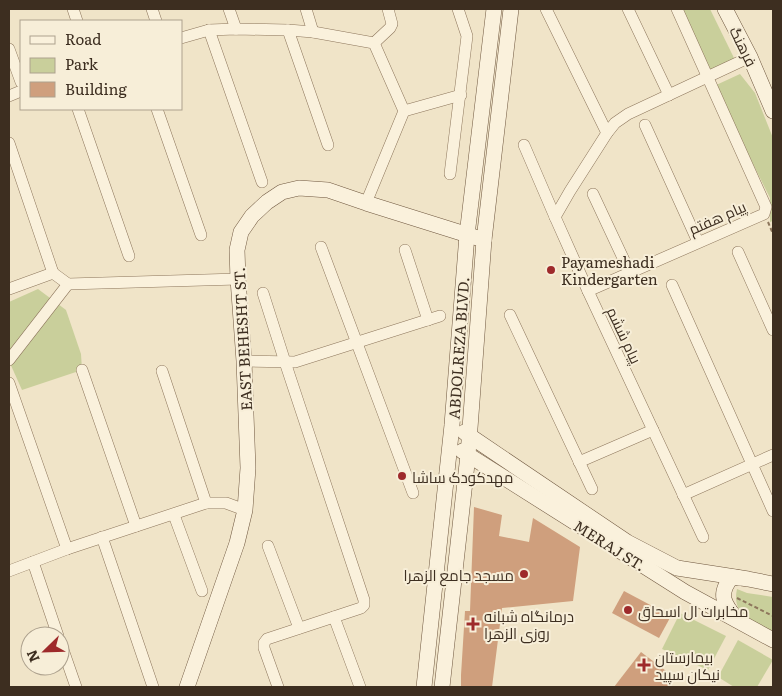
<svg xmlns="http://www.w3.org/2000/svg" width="782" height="696" font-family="Literata,Cairo,serif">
  <rect width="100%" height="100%" fill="#f0e4c8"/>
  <!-- green -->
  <g fill="#c9cf9b">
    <polygon points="682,9 710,9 735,60 710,70"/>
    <polygon points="740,74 755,93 773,138 773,221 770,222 770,198 714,86"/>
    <polygon points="38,289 66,310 81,354 82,370 22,390 9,361 9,302"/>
    <path d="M 737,589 L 747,593 L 773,597 L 773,633 C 754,622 731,616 737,589 Z"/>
    <polygon points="680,613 726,636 708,670 662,649"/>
    <polygon points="738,640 773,660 757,687 734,687 718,677"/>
  </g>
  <!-- building -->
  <g fill="#cf9f7d">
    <polygon points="474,507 502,515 499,536 529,542 533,518 580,547 573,601 502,608 492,687 461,687 461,675 465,611 470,611"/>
    <polygon points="624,591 671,616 659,638 612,613"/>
    <polygon points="641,652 674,677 667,687 614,687"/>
  </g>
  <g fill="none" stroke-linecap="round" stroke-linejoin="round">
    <!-- street casing -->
    <g stroke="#8d765c" stroke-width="12">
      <g id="street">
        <polyline points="73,9 77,21"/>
        <polyline points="152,9 156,21"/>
        <polyline points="229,9 236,29"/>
        <polyline points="306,9 313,32"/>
        <polyline points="546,9 607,133"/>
        <polyline points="628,9 669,95"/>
        <polyline points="209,30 262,182"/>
        <polyline points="288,30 328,145"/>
        <polyline points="181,38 209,30 236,29 288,30 313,32 374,43 404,111 366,203"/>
        <polyline points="374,43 390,28 392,24 388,9"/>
        <polyline points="9,49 21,82"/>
        <polyline points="9,96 21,91"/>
        <polyline points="78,109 129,256"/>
        <polyline points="157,109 201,235"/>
        <polyline points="404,111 461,95"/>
        <polyline points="645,125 698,242"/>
        <polyline points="9,143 53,273"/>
        <polyline points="524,145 555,217 588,291 703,537"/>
        <polyline points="450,174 467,36 458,9"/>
        <polyline points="593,194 630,273"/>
        <polyline points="555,217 570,191 607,133 615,123 628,114 750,57"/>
        <polyline points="321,247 413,493"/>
        <polyline points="405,250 428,320"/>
        <polyline points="738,252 773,330"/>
        <polyline points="53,273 68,284 238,279"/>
        <polyline points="672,285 773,511"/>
        <polyline points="9,289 53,273"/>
        <polyline points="588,291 764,214 766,207 677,9"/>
        <polyline points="263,293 285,362 364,600 364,605 361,608 267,639 264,643 264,648 278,687"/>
        <polyline points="510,315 592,489"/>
        <polyline points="9,360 68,284"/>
        <polyline points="244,361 295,362 440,316"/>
        <polyline points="82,370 136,526"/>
        <polyline points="162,371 206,503"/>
        <polyline points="9,383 67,549"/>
        <polyline points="579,462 653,430"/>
        <polyline points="683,495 773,455"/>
        <polyline points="174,515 202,591"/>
        <polyline points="102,537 153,687"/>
        <polyline points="268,546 299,628"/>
        <polyline points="33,562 58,636"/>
        <polyline points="9,571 67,549 206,503 226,503 245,510"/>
        <polyline points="334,617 360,687"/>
        <polyline points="60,641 76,687"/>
      </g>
    </g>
    <!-- secondary casing -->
    <g stroke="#6f573f" stroke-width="16">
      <g id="secondary">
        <polyline points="725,9 750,57 773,111"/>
        <polyline points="464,432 627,542 677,568 748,579 773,584"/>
        <polyline points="462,451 685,592 773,640"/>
        <path d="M 737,620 C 724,604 717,594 732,577 L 739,578"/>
        <polyline points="187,687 237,543 245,510 248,468 244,361 238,279 237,250 241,232 252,216 267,202 282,192 299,188 328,190 366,203 484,240"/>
        <polyline points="424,687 452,425 467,235 494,9"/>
        <polyline points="442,687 468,455 484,240 511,9"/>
      </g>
    </g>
    <!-- path -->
    <g stroke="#8d765c" stroke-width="2" stroke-dasharray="4 2.5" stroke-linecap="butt">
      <polyline points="768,222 773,234"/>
      <polyline points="737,598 773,616"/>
    </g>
    <!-- street -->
    <use href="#street" stroke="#faf1dc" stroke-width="11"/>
    <!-- secondary -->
    <use href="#secondary" stroke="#faf1dc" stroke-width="15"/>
  </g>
  <!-- markers -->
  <g fill="#9e2a2b" stroke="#f7eed8" stroke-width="2">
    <circle cx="551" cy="270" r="5"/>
    <circle cx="402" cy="476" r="5"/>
    <circle cx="524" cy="574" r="5"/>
    <circle cx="628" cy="610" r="5"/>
    <path d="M470.5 616.5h5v5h5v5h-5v5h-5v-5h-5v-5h5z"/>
    <path d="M641.5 657.5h5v5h5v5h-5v5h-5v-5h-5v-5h5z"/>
  </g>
  <g text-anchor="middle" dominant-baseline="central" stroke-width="4" stroke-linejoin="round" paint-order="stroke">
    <!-- street labels -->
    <g font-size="15" fill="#3d2e20" stroke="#f7eed8">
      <text transform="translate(744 46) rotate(64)">فرهنگ</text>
      <text transform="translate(717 217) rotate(-24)">پیام هفتم</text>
      <text transform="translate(625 335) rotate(65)">پیام ششم</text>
      <text transform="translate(242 339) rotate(-93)">EAST BEHESHT ST.</text>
      <text transform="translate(458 348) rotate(-86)">ABDOLREZA BLVD.</text>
      <text transform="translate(610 545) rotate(32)">MERAJ ST.</text>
    </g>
    <!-- poi labels -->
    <g font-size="15" fill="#3d2e20" stroke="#f7eed8" text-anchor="start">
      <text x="561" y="261">Payameshadi<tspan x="561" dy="17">Kindergarten</tspan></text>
      <text x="412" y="476">مهدکودک ساشا</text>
      <text x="514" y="574" text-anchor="end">مسجد جامع الزهرا</text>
      <text x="638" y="610">مخابرات ال اسحاق</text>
      <text x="484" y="615">درمانگاه شبانه<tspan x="484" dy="17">روزی الزهرا</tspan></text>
      <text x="655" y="656">بیمارستان<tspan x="655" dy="17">نیکان سپید</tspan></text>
    </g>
  </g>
  <!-- border -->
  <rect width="782" height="696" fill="none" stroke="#3d2e20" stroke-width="20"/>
  <!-- legend -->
  <rect x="20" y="20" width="162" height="90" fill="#f7eed8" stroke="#ada18e"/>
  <rect x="30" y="36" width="25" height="8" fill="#faf1dc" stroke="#ada18e"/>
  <text x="65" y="45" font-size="15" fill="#3d2e20">Road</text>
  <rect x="30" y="58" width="25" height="15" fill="#c9cf9b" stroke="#ada18e"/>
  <text x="65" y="70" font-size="15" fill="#3d2e20">Park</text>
  <rect x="30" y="82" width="25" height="15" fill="#cf9f7d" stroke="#ada18e"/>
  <text x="65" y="95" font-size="15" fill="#3d2e20">Building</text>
  <!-- north arrow -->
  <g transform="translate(45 651) rotate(247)"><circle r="24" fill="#f7eed8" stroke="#ada18e"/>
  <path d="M0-4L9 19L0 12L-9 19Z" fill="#9e2a2b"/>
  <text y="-8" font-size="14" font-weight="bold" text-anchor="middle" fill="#3d2e20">N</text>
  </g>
</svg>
